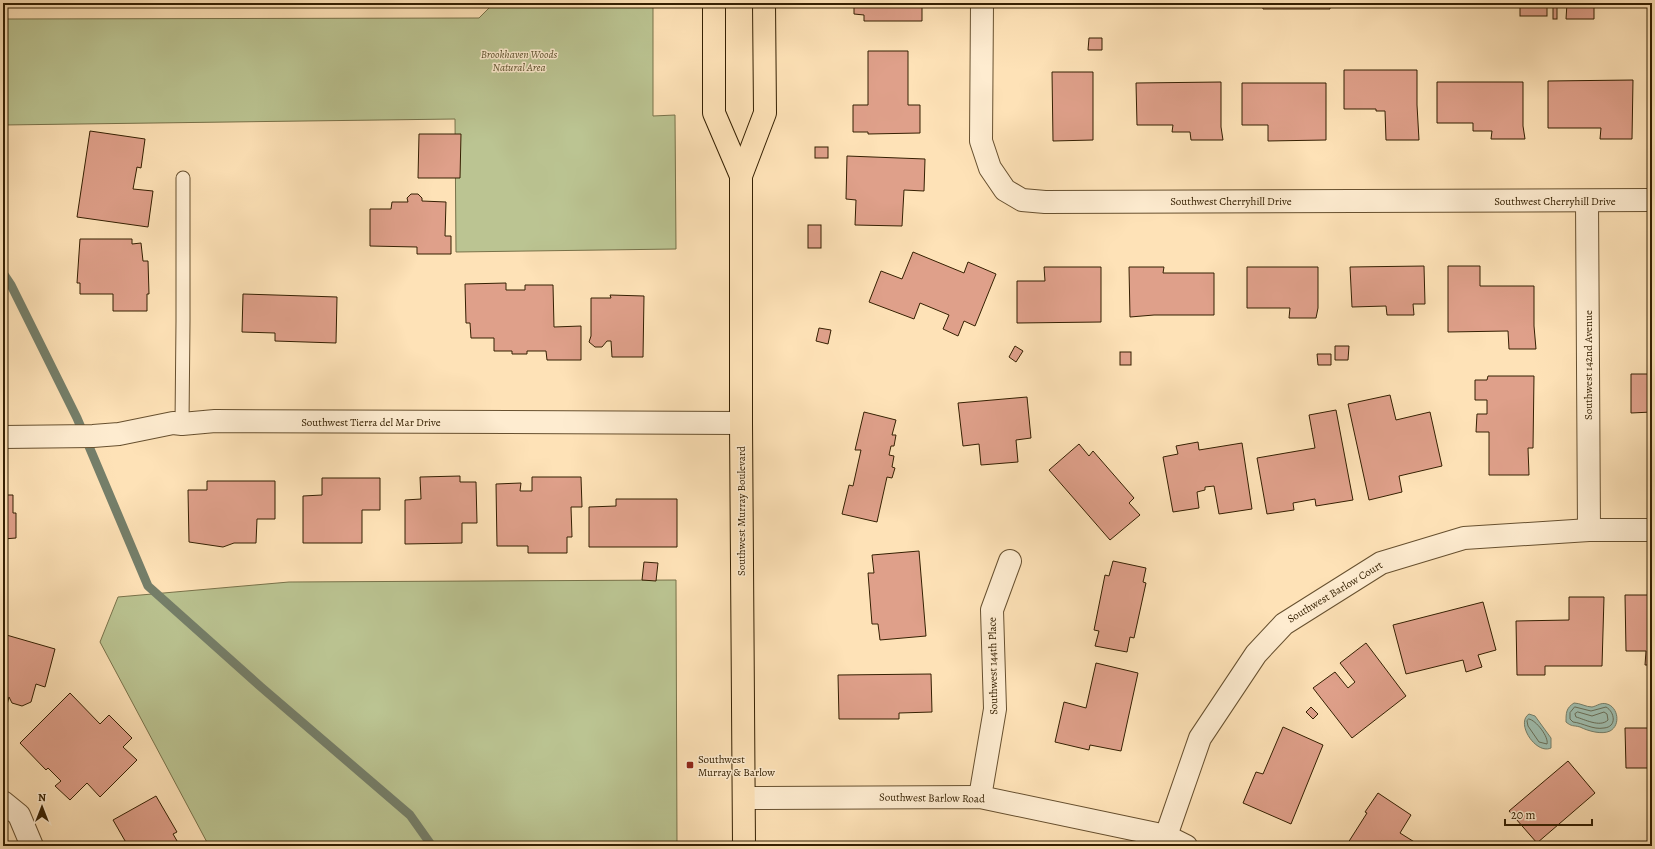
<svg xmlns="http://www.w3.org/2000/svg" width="1655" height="849" font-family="Alegreya,serif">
  <rect width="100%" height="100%" fill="#fee2b7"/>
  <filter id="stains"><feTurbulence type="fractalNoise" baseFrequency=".005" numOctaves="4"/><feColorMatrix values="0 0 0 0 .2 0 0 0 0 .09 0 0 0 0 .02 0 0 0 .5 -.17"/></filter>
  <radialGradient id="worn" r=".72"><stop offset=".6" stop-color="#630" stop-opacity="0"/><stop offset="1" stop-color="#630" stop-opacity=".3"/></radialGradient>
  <!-- green -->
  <g fill="#bbc492" stroke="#78724a">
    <polygon points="494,3 653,3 653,116 675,115 676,249 456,252 455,119 3,125 3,19 479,18"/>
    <polygon points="676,580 677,846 209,846 100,642 118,597 289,582"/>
  </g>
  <!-- water -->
  <g fill="#a0beaf" stroke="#757f6a">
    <path d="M 1574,703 C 1580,703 1586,707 1592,707 C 1597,706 1601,702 1607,704 C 1618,707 1621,725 1610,731 C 1602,735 1588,731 1580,727 C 1573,725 1572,727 1566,722 C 1566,713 1566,708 1574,703 Z"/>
    <path d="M 1529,714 L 1535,716 L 1551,738 L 1551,748 C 1536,755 1515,723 1529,714 Z"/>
  </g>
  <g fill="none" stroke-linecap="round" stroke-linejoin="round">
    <!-- shore -->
    <g stroke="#6a6f58" stroke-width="1">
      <path d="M 1575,707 L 1591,711 L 1606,707 C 1615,712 1617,727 1604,728 C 1593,730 1583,723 1573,722 L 1570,719 L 1570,713 Z"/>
      <path d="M 1578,712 L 1592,716 L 1604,712 L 1607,714 L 1608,720 C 1600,728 1584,719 1576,717 L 1575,714 Z"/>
      <path d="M 1529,719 C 1536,720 1549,737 1547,744 L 1539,742 L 1528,726 L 1527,721 Z"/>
    </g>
    <!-- stream -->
    <polyline stroke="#757f6a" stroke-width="9" points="3,273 11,285 77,418 148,586 261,687 410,815 432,846"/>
  </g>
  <!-- building -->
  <g fill="#dfa08a" stroke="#352002">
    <polygon points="854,3 922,3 922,21 864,21 864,15 854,14"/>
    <polygon points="1262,3 1330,3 1330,9 1263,9"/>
    <rect x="1520" y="3" width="27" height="13"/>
    <rect x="1553" y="3" width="4" height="16"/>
    <polygon points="1567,3 1594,3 1594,19 1566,19"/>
    <polygon points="1089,38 1102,38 1102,50 1088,50"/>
    <polygon points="868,51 908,51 908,105 920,105 920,133 868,134 868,132 853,132 853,105 868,105"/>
    <polygon points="1344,70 1417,70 1417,105 1419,140 1386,140 1385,111 1376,111 1376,109 1344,109"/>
    <polygon points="1052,72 1093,72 1093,140 1053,141"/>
    <rect x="1650" y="73" width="2" height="43"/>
    <polygon points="1633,80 1632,139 1600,139 1601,128 1548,128 1548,81"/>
    <polygon points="1221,82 1221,127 1223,140 1191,140 1190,132 1172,132 1173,125 1137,125 1136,83"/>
    <polygon points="1437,82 1523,82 1523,126 1525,139 1491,139 1492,131 1473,131 1473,123 1437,123"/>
    <polygon points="1242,83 1326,83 1326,140 1268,141 1268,125 1242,125"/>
    <polygon points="90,131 145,139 141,168 137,167 133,189 153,191 148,227 77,217"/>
    <polygon points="419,134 461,134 460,178 418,178"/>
    <rect x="815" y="147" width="13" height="11"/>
    <polygon points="847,156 925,159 924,191 904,190 902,226 855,225 856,200 846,199"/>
    <polygon points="411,194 418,194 422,198 422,201 446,202 445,236 451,236 451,254 417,254 417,247 370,246 370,209 391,209 392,202 408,202 407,198"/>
    <rect x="808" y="225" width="13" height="23"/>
    <polygon points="80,239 132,239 132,244 141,243 143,261 148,261 149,294 147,294 147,311 113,311 113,294 80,294 80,283 77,283"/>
    <polygon points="913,252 964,273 968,262 996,274 975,326 964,321 958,336 943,329 949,315 920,303 914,319 869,302 881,271 902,279"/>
    <polygon points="1424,266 1425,304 1413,304 1414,315 1387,315 1386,306 1352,307 1350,267"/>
    <polygon points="1448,266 1480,266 1480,286 1534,286 1534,326 1536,349 1509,349 1508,331 1448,332"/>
    <polygon points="1044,267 1101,267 1101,322 1017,323 1017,281 1045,281"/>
    <polygon points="1129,267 1164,267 1163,273 1214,273 1214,315 1154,315 1130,317"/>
    <polygon points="1247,267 1318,267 1318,308 1316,318 1289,318 1290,308 1247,308"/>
    <polygon points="506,283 506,290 525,290 525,285 553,285 554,327 581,326 581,360 547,360 546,351 527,351 527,354 512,354 512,351 494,351 494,338 471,338 470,323 466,323 465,284"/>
    <rect x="1649" y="284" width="3" height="65"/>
    <polygon points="243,294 337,297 336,343 275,341 275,333 242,332"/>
    <polygon points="610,295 644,296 643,357 612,357 611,341 607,341 602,347 595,347 589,342 591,336 591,298 611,298"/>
    <polygon points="819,328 831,330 828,344 816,341"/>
    <polygon points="1015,346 1023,351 1016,362 1009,357"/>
    <polygon points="1335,346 1349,346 1348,360 1335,360"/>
    <rect x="1120" y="352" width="11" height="13"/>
    <polygon points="1317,354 1331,354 1331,365 1318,365"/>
    <polygon points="1631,374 1652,374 1652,412 1631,413"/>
    <polygon points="1488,376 1534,376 1533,448 1528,448 1529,475 1489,475 1489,432 1476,432 1477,414 1487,414 1487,400 1475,400 1475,380 1487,380"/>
    <polygon points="1390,395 1396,420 1430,412 1442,466 1399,476 1402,492 1369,500 1348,404"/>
    <polygon points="1027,397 1031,438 1016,440 1018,462 981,465 979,444 963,446 958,403"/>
    <polygon points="1336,410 1353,500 1316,506 1315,499 1293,503 1294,510 1267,514 1257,458 1315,448 1309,415"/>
    <polygon points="864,412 896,420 892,435 896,435 894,446 891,446 889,455 894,456 892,467 895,468 892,478 887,477 877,522 842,514 849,485 853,486 861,450 855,450"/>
    <polygon points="1198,442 1199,450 1242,443 1252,509 1219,514 1214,486 1205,487 1205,490 1197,492 1199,508 1173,512 1163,457 1178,454 1176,446"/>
    <polygon points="1079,444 1089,456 1093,451 1134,498 1129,503 1140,515 1110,540 1049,470"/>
    <polygon points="460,476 460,482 476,482 477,523 462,523 462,543 405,544 405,500 421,499 420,477"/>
    <polygon points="532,477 581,477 582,507 571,507 572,537 567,537 567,553 528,553 528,546 497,546 496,484 521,483 520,491 532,491"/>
    <polygon points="322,478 380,478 380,510 362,510 362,543 303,543 303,496 322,495"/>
    <polygon points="207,481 275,481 275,519 257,519 256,543 234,543 223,547 189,542 188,490 207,490"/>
    <polygon points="3,495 13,495 13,513 16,513 16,538 3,539"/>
    <polygon points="616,499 677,499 677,547 589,547 589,507 616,506"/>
    <polygon points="919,551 926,636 880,640 878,624 872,624 868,573 874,573 872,555"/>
    <polygon points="1113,561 1146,568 1143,582 1146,583 1134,638 1130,637 1127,652 1095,646 1099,631 1094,630 1105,575 1109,576"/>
    <polygon points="644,562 658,563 656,581 642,580"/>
    <polygon points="1625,595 1652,595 1652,665 1645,665 1646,651 1626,651"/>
    <polygon points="1569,597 1604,597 1602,666 1545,666 1545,675 1517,675 1516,621 1569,620"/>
    <polygon points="1483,602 1496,650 1478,655 1482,667 1466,672 1463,660 1406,674 1393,625"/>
    <polygon points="3,634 55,649 45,687 36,684 31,702 22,706 12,703 9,697 6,709 3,708"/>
    <polygon points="1366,643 1406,696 1352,738 1313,688 1335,672 1348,688 1355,682 1340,663"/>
    <polygon points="1096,663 1138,673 1121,751 1090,745 1089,750 1055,742 1064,702 1086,708"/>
    <polygon points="931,674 932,712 899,713 899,719 839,719 838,675"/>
    <polygon points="70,693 100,724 109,715 132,738 123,747 137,760 100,797 87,783 70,800 55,786 61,781 48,768 46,770 20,743"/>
    <polygon points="1311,707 1318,714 1313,719 1306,712"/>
    <polygon points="1283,727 1323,745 1291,824 1243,803 1256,772 1263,774"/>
    <polygon points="1625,728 1652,728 1652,773 1648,774 1649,768 1626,768"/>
    <polygon points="1568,761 1595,793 1537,843 1509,811"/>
    <polygon points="1378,793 1411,815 1400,833 1416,843 1414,846 1346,846 1367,813 1365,812"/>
    <polygon points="156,796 177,832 173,834 180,846 128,846 113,820"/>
  </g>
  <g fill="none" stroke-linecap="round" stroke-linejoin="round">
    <!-- service casing -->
    <g stroke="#67502f" stroke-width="15">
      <polyline id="service" points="182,424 183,321 183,178"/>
    </g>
    <!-- minor casing -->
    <g stroke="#67502f" stroke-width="24">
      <g id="minor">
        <polyline points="982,3 981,141 990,168 1005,190 1022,200 1045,202 1652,200"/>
        <polyline points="1587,201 1589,530"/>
        <polyline points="3,437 93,436 119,434 173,423 182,424 215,421 741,423"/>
        <polyline points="980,797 995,709 992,610 1010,561"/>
        <polyline points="744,798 980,797 1166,836 1186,846"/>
        <polyline points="3,802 19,815 32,846"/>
        <polyline points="1166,836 1200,738 1256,654 1284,624 1381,563 1464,538 1589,530 1652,530"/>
      </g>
    </g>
    <!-- primary casing -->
    <g stroke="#352002" stroke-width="24">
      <g id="primary">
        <polyline points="714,3 714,113 741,176"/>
        <polyline points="744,846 741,423 741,176 765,113 764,3"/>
      </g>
    </g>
    <!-- service -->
    <use href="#service" stroke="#feecd0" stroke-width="13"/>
    <!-- minor -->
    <use href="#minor" stroke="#feecd0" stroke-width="22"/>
    <!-- primary -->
    <use href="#primary" stroke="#fee2b7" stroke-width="22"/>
  </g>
  <!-- markers -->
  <rect fill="#8f2418" stroke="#feecd0" stroke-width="1.5" x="686" y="761" width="8" height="8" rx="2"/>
  <g text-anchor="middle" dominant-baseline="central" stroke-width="3" stroke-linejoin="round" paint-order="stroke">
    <!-- park labels -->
    <g font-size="11" font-style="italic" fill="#5d512d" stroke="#feecd0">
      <text x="519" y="54">Brookhaven Woods<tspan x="519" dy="13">Natural Area</tspan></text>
    </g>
    <!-- street labels -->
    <g font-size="11" fill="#352002" stroke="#feecd0">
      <text x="1231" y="201">Southwest Cherryhill Drive</text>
      <text x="1555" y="201">Southwest Cherryhill Drive</text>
      <text transform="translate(1588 365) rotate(-90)">Southwest 142nd Avenue</text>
      <text x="371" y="422">Southwest Tierra del Mar Drive</text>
      <text transform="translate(741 511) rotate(-90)">Southwest Murray Boulevard</text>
      <text transform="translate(1335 592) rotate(-31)">Southwest Barlow Court</text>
      <text transform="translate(993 666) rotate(-91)">Southwest 144th Place</text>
      <text transform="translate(932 798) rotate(1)">Southwest Barlow Road</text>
    </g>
    <!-- poi labels -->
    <g font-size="11" fill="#352002" stroke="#feecd0" text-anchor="start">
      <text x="698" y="759">Southwest<tspan x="698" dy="13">Murray &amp; Barlow</tspan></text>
    </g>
  </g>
  <!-- margin -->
  <rect width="1655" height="849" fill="none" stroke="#fee2b7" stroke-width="16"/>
  <rect x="4" y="4" width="1647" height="841" fill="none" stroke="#352002" stroke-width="2"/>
  <rect x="8" y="8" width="1639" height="833" fill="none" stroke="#352002"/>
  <!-- north arrow -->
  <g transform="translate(42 807)" stroke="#feecd0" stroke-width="3" paint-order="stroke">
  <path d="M0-3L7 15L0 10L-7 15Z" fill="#352002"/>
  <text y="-6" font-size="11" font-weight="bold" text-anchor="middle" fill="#352002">N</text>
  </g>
  <!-- scale -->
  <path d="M1505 819v6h87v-6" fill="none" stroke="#352002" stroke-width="2"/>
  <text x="1511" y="819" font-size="12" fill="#352002" stroke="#feecd0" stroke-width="3" paint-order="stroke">20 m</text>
  <rect width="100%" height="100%" filter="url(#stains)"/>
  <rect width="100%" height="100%" fill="url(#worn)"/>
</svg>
